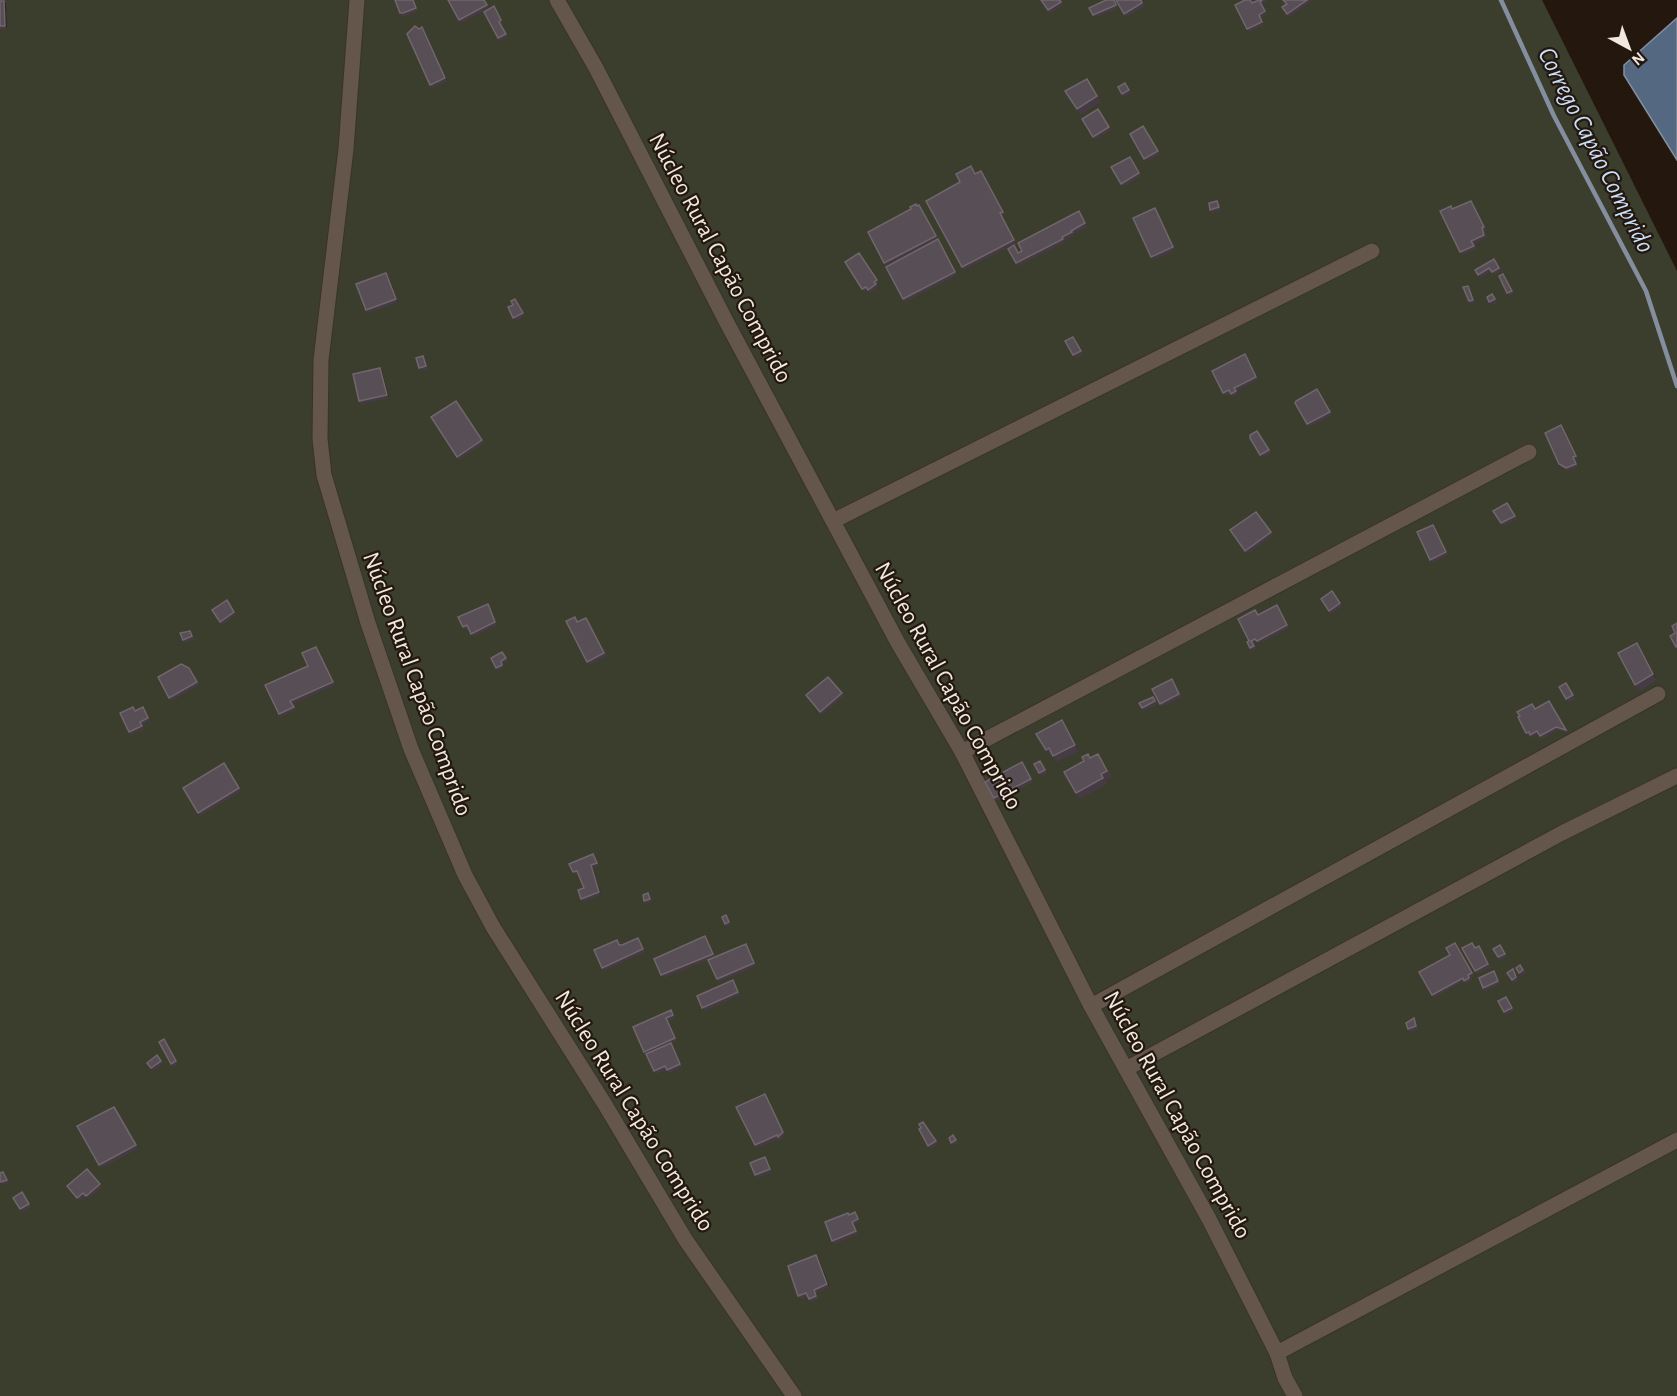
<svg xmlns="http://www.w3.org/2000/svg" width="1677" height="1396" font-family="'Alegreya Sans',sans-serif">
  <rect width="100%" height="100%" fill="#24180e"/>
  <!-- green -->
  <polygon fill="#3b3e2d" points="0,0 1542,0 1677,271 1677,1396 0,1396"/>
  <!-- water -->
  <polygon fill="#556881" stroke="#848e9e" stroke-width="1.5" points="1677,18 1677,160 1624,75 1624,65"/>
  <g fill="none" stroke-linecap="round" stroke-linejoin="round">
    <!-- stream -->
    <polyline stroke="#848e9e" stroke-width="4.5" points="1501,0 1554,116 1646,291 1677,386"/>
    <!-- minor casing -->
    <g stroke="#3a322d" stroke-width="17">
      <g id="minor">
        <polyline points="357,0 346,149 321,360 320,439 324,475 368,623 411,749 465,875 493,927 604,1103 685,1239 794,1396"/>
        <polyline points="557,0 596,68 726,321 898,643 962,752 1091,1006 1209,1219 1277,1353 1285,1378 1295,1396"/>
        <polyline points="833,521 1372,251"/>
        <polyline points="962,752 1529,452"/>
        <polyline points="1091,1006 1658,694"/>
        <polyline points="1126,1069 1562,833 1677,776"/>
        <polyline points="1277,1353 1677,1140"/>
      </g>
    </g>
    <!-- minor -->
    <use href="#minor" stroke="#65564c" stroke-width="15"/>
  </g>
  <!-- wall -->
  <g fill="#463b45">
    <polygon points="395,0 414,0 418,11 405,16 403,16"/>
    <polygon points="484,0 489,8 461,23 459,20"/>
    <polygon points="1041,0 1060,0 1063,5 1050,13"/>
    <polygon points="1114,0 1118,8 1095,18 1093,15"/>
    <polygon points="1116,0 1141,0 1145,6 1126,17"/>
    <polygon points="1259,0 1267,0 1262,5 1267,14 1261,18 1264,25 1249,32 1247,29 1252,3"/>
    <polygon points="1283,0 1313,0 1289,17 1282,7 1286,4"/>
    <polygon points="0,1 6,4 7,29 0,29"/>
    <polygon points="496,10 503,24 501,25 508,37 501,41 498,38"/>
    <polygon points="419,29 424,30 447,81 432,88 430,85"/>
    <polygon points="1091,85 1101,102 1081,115 1065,91"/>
    <polygon points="1127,86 1131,93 1124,97 1122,94"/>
    <polygon points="1098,109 1111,130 1095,140 1082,119"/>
    <polygon points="1143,126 1160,154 1147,162 1130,134"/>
    <polygon points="1130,157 1141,176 1123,187 1111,167"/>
    <polygon points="973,169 976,174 981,171 1005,215 1002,216 1016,243 964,270 962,267 960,182"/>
    <polygon points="1217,201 1219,204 1221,210 1213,213 1210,210"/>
    <polygon points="1473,204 1486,230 1484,231 1487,238 1474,244 1476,249 1462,255 1460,252 1453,209"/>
    <polygon points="919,205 938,239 886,266 884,263 917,206"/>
    <polygon points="1157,211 1175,250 1153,260 1151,257"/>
    <polygon points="1081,214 1087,227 1073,234 1074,236 1065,240 1065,242 1018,266 1008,249 1019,252"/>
    <polygon points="940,242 957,275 905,302 903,299"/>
    <polygon points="859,253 879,283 876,285 878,287 870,293 868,290 864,292 845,262"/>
    <polygon points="1494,259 1502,271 1494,275 1491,271 1480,278 1475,270"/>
    <polygon points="386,273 388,276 398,302 368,313 366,310"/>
    <polygon points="1505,277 1514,294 1509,296 1507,293"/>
    <polygon points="1468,286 1470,289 1475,303 1471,304 1469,301"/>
    <polygon points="1494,297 1497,303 1491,305 1489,302"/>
    <polygon points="517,302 525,316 516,321 513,318 513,305"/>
    <polygon points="1073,337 1083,354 1076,358 1065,341"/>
    <polygon points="423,356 425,359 428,369 421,371 419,368"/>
    <polygon points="1247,357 1258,380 1236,391 1238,394 1233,397 1231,394 1225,396 1223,393"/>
    <polygon points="380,368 382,371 389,398 361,404 359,401"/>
    <polygon points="1319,392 1332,415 1309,427 1307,424"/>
    <polygon points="456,401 484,443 459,460 431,417"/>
    <polygon points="1561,425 1578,459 1575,460 1578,467 1568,471 1561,467 1559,464"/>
    <polygon points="1257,431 1271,453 1262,458 1250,438"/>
    <polygon points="1507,503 1517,519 1503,526 1493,511"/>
    <polygon points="1256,512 1273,535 1247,554 1230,530"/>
    <polygon points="1435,528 1448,555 1432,563 1430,560"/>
    <polygon points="1332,591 1342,606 1331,614 1321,599"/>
    <polygon points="227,600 236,615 222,625 212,610"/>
    <polygon points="488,604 497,625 473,637 469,628 465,630 463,627"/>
    <polygon points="1277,605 1289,628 1259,644 1257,642 1253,644 1256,649 1252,651 1250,648 1249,641 1258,614"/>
    <polygon points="586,618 607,656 589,665 587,662 578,622"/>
    <polygon points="190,631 195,639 185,643 183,640"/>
    <polygon points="1641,649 1657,680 1640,691 1635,685"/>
    <polygon points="319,650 335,685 293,704 296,710 281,717 279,714"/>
    <polygon points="502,652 508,661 503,664 504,668 498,671 491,658"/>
    <polygon points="189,668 199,685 171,701 169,698"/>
    <polygon points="828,677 844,696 822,715 806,695"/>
    <polygon points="1172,679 1182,697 1162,707 1160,704"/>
    <polygon points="1566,683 1575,699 1568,703 1566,699"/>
    <polygon points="1155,700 1158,704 1144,711 1142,708"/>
    <polygon points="1549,701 1569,733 1558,730 1542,739 1539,734 1532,738 1530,735 1528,736 1526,733 1535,709"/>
    <polygon points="143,707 150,721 142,725 144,729 131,735 129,732 136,711"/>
    <polygon points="1062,720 1066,726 1079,751 1057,762 1052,755 1050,756 1046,750"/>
    <polygon points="1090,758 1102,760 1112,777 1106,780 1107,784 1080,799 1076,793"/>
    <polygon points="1040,761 1047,773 1041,776 1034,764"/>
    <polygon points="224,763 241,791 200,816 183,788"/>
    <polygon points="1024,765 1033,782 996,801 985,782"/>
    <polygon points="593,854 599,866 593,868 601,895 583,902 581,899 584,888 578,874 575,875 573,872"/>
    <polygon points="650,896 652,902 646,904 644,901"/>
    <polygon points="726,915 731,925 727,927 725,924"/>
    <polygon points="705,936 715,957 664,978 661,975"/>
    <polygon points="638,938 645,952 604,971 602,968 620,945"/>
    <polygon points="1455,943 1474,976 1470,978 1471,981 1466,984 1464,981 1434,998 1432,995"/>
    <polygon points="746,944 756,966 719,982 717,979"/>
    <polygon points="1500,945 1507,957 1500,961 1493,949"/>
    <polygon points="1479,946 1491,967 1477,974 1475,971 1475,948"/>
    <polygon points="1520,965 1526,973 1521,976 1516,968"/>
    <polygon points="1494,971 1500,984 1485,991 1483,988"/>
    <polygon points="1515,972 1518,980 1514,983 1507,973"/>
    <polygon points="733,980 740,995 705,1011 702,1008"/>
    <polygon points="1506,997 1514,1011 1506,1015 1498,1001"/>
    <polygon points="671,1010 675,1018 668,1021 677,1041 671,1043 682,1067 669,1073 667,1070 656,1074 646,1055 644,1052"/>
    <polygon points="1414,1018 1419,1029 1410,1032 1408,1029"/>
    <polygon points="167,1042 178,1064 173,1067 171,1064"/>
    <polygon points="157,1055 163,1064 153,1071 147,1063"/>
    <polygon points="765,1094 785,1135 780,1140 779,1139 757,1148 755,1145"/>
    <polygon points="114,1107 138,1149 101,1168 99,1165"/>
    <polygon points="923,1122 938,1144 931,1149 919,1129 921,1128"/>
    <polygon points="953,1135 958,1143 953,1146 949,1138"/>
    <polygon points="765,1157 772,1172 757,1178 755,1175"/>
    <polygon points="87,1169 102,1187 88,1199 86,1196 80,1201 67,1186"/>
    <polygon points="5,1175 9,1183 3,1185 1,1182"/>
    <polygon points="22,1192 31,1207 22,1212 13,1198"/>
    <polygon points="849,1215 857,1215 860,1222 854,1225 858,1234 835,1244 832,1241"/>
    <polygon points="816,1255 818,1258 830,1287 816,1293 819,1299 811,1302 807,1297 801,1299 798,1296"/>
  </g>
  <!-- shaded-wall -->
  <g fill="#312528">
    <polygon points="4,1 6,4 7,29 5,26"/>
    <polygon points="422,27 424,30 447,81 445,78"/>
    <polygon points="386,273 388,276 398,302 396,299"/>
    <polygon points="380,368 382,371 389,398 387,395"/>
    <polygon points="1637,643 1641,649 1657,680 1653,674"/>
    <polygon points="1062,720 1066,726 1079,751 1075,745"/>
    <polygon points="591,865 593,868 601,895 599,892"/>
    <polygon points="816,1255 818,1258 830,1287 827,1284"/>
  </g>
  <!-- building -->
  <g fill="#584e56" stroke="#70666b" stroke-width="1.5">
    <polygon points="395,0 413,0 416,8 403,13 400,13"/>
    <polygon points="448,0 484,0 487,5 459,20"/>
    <polygon points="1041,0 1060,0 1061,2 1048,10"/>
    <polygon points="1106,0 1114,0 1116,5 1093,15 1089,8"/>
    <polygon points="1116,0 1141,0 1142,3 1124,14"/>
    <polygon points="1245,0 1250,0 1252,3 1259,0 1262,0 1260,2 1265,11 1259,15 1262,22 1247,29 1235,5"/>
    <polygon points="1283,0 1307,0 1287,14 1282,7 1287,4"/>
    <polygon points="0,1 4,1 5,26 0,26"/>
    <polygon points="494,6 501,20 499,22 506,34 498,38 484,12"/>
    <polygon points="415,26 419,29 422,27 445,78 430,85 407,34"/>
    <polygon points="1087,79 1097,96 1077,109 1065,91"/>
    <polygon points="1125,83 1129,90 1122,94 1118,87"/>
    <polygon points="1098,109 1109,127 1093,137 1082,119"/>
    <polygon points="1143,126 1158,151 1144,159 1130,134"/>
    <polygon points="1130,157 1139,173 1121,184 1111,167"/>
    <polygon points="971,166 975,174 981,171 1003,212 1000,213 1014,240 962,267 926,201 960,182 956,174"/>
    <polygon points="1217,201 1219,207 1210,210 1209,203"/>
    <polygon points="1471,201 1484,227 1482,228 1484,235 1471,241 1474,246 1460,252 1440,211 1451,206 1452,209"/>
    <polygon points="916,204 917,206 919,205 936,236 884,263 868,232 911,209 910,207"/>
    <polygon points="1155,208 1173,247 1151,257 1133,218"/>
    <polygon points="1079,211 1085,223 1071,231 1072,232 1062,237 1063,239 1016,263 1008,249 1014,245 1018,253 1022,251 1018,243"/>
    <polygon points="938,239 955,272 903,299 886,267"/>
    <polygon points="859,253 877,280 874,282 876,284 868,290 866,287 862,289 845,262"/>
    <polygon points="1494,259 1499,268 1492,272 1489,268 1478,275 1475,270"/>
    <polygon points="386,273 396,299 366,310 356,284"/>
    <polygon points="1503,274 1512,291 1507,293 1499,276"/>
    <polygon points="1468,286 1473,300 1469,301 1463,287"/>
    <polygon points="1492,294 1495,299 1489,302 1487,297"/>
    <polygon points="515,299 523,313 513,318 508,307 513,305 511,301"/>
    <polygon points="1073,337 1081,351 1073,355 1065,341"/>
    <polygon points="1245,354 1256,377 1234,388 1236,391 1231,394 1229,390 1223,393 1212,371"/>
    <polygon points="423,356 426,366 419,368 416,358"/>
    <polygon points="380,368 387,395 359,401 353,374"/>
    <polygon points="1317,389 1330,412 1307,424 1295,403 1296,401"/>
    <polygon points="456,401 482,440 457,457 431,417"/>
    <polygon points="1561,425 1576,456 1573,457 1576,464 1566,468 1559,464 1545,433"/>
    <polygon points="1257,431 1269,450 1260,455 1250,438 1250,435"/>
    <polygon points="1507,503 1515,516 1501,523 1493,511"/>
    <polygon points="1256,512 1271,532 1245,551 1230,530"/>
    <polygon points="1433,525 1446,552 1430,560 1417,532"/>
    <polygon points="1332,591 1340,603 1329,611 1321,599"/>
    <polygon points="227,600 234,612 220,622 212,610"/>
    <polygon points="488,604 495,622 471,634 467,625 463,627 458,617"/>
    <polygon points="1277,605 1287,625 1257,641 1255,639 1251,641 1254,646 1250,648 1247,642 1249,641 1238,619 1255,610 1258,615"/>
    <polygon points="575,617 577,622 586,618 604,653 587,662 566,621"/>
    <polygon points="1677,623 1677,646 1676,647 1670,636 1675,633 1672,626"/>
    <polygon points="190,631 192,636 183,640 180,633"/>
    <polygon points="1637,643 1653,674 1635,685 1618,653"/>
    <polygon points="316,647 333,682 290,701 294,707 279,714 265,685 308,666 302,653"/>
    <polygon points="502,652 506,658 501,661 502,665 496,668 491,658"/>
    <polygon points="181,664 189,668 197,682 169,698 158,677"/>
    <polygon points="828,677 842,693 820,712 806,695"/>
    <polygon points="1172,679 1179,694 1160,704 1152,689"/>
    <polygon points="1566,683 1573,695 1566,699 1559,687"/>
    <polygon points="1153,697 1155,701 1142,708 1139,703"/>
    <polygon points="1549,701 1566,730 1556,727 1540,736 1537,731 1530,735 1529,732 1526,733 1518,717 1520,716 1517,712 1532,704 1535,709"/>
    <polygon points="133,707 135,711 143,707 148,718 140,722 142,726 129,732 120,713"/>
    <polygon points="1062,720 1075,745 1053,756 1049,748 1046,750 1036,734"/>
    <polygon points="1088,754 1090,758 1098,754 1107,771 1101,774 1103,778 1076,793 1064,772 1084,761 1082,757"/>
    <polygon points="1040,761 1045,770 1039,773 1034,764"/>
    <polygon points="1022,762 1031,779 994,798 985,782"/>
    <polygon points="224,763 239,788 198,813 183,788"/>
    <polygon points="593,854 597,863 591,865 599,892 581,899 578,890 584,888 577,871 573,872 569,864"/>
    <polygon points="648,893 650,899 644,901 643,895"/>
    <polygon points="726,915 729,922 725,924 722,917"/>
    <polygon points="705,936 713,954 661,975 654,959"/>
    <polygon points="638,938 643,949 602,968 594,950 617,940 619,945 622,945"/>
    <polygon points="1455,943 1472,973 1468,975 1469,978 1464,981 1463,978 1432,995 1419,972 1450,955 1446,948"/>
    <polygon points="1472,943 1475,948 1479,946 1488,964 1475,971 1462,948"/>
    <polygon points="746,944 754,963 717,979 708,960"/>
    <polygon points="1500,945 1505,954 1498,957 1493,949"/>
    <polygon points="1520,965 1523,970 1519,973 1516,968"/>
    <polygon points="1513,969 1516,977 1512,980 1507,973"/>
    <polygon points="1494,971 1498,981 1483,988 1479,978"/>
    <polygon points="733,980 738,992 702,1008 697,996"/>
    <polygon points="1506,997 1512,1008 1504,1012 1498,1001"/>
    <polygon points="671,1010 673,1015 666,1018 675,1038 644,1052 633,1027"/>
    <polygon points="1414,1018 1416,1026 1408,1029 1406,1023"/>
    <polygon points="164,1039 176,1061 171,1064 159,1042"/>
    <polygon points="671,1043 680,1064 667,1070 665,1066 654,1071 646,1054"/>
    <polygon points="157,1055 161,1061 151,1068 147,1063"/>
    <polygon points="765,1094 783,1132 778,1137 777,1135 755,1145 736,1107"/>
    <polygon points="114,1107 136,1145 99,1165 77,1126"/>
    <polygon points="923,1122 936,1141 928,1146 919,1129 921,1128 919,1124"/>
    <polygon points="953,1135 956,1140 951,1143 949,1138"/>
    <polygon points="765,1157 770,1169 755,1175 750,1163"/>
    <polygon points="87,1169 100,1184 86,1196 83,1193 77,1198 67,1186"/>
    <polygon points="3,1172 7,1180 1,1182 0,1179 0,1173"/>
    <polygon points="22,1192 29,1204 20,1209 13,1198"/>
    <polygon points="855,1212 858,1219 852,1222 856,1231 832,1241 825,1222 848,1213 849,1215"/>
    <polygon points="816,1255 827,1284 814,1290 816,1296 809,1299 806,1293 798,1296 788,1266"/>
  </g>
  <g text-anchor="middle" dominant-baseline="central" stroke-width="4.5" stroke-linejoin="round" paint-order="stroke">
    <!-- street labels -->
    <g font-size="24" fill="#f0e8e1" stroke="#24180e">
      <text transform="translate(720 258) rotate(62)">Núcleo Rural Capão Comprido</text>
      <text transform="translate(417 684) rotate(70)">Núcleo Rural Capão Comprido</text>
      <text transform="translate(948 686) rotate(61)">Núcleo Rural Capão Comprido</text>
      <text transform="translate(634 1111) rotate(58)">Núcleo Rural Capão Comprido</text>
      <text transform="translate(1177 1115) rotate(61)">Núcleo Rural Capão Comprido</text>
    </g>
    <!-- water labels -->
    <g font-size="26" font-style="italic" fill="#c9defb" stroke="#24180e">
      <text transform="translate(1596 150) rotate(63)">Corrego Capão Comprido</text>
    </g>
  </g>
  <!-- north arrow -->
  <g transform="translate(1629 48) rotate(139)" stroke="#24180e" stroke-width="4.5" paint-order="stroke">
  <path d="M0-4.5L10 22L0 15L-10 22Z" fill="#f0e8e1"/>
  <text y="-9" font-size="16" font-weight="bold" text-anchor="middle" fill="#f0e8e1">N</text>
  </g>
</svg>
